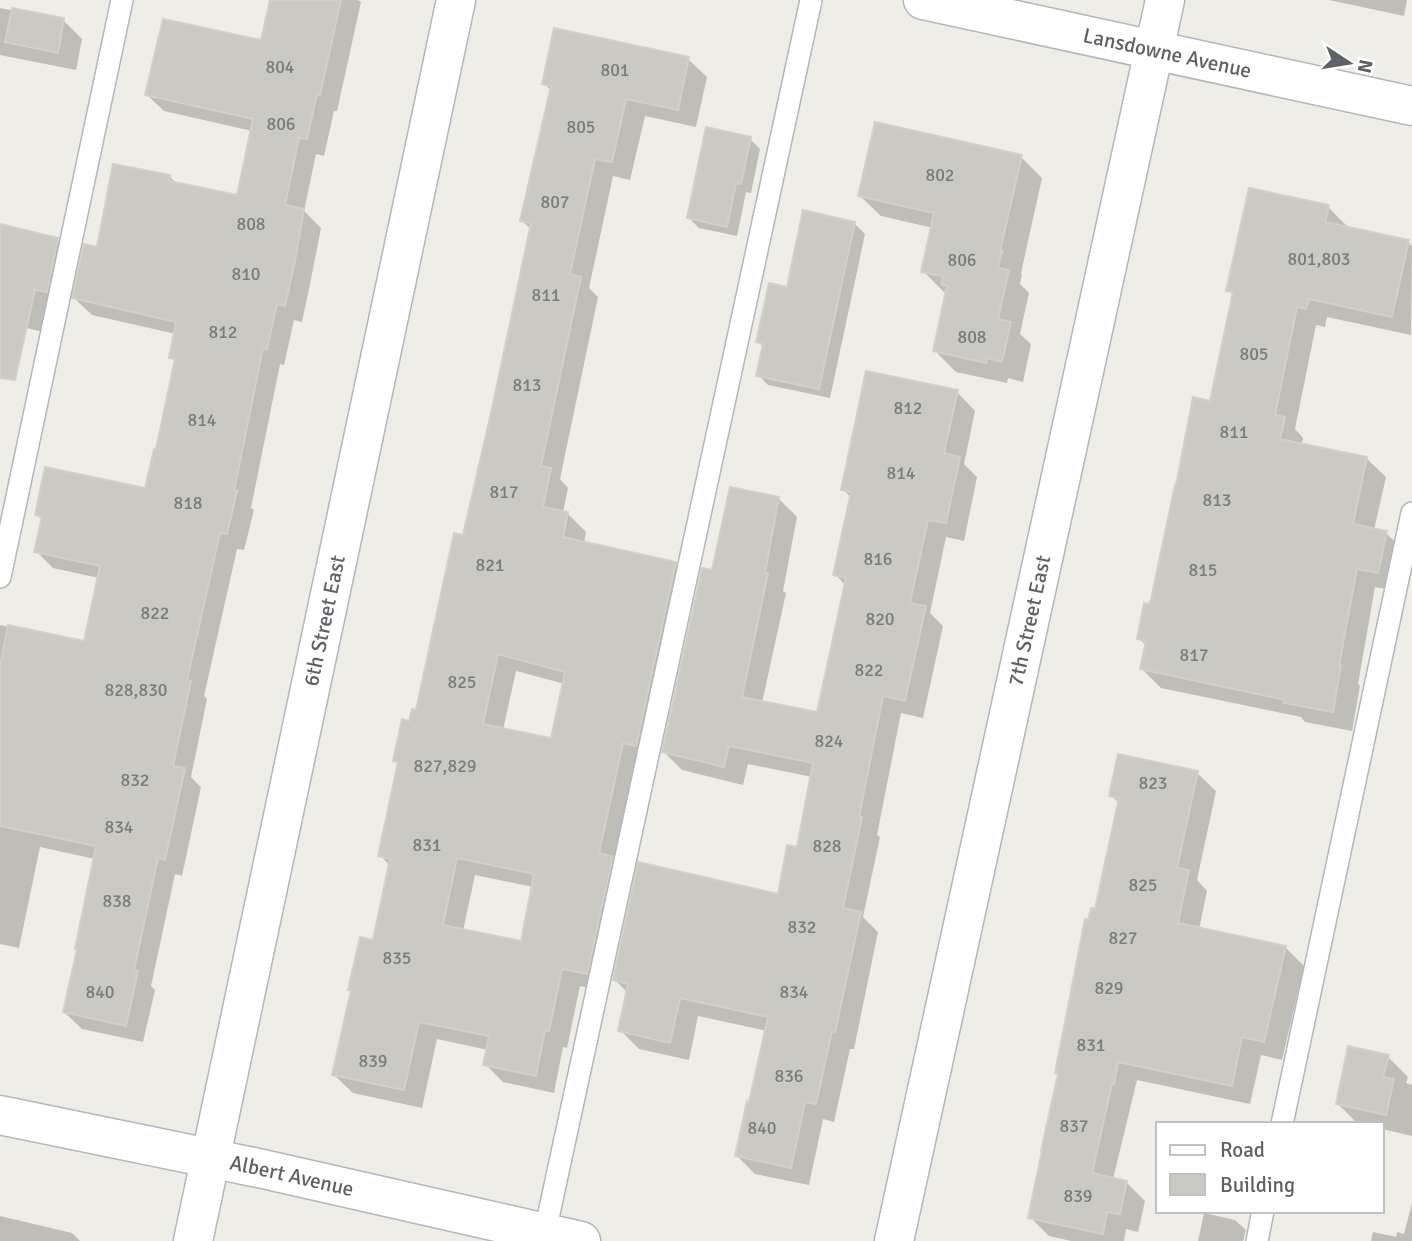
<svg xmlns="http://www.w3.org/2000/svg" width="1412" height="1241" font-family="Signika,sans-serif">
  <rect width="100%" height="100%" fill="#eeede7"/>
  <!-- shadow -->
  <g fill="#0003" fill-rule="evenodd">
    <polygon points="272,0 358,0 361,2 337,111 334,111 324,156 316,154 304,211 321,228 311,279 302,322 294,320 284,365 280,364 251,508 254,510 244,550 237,549 204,696 207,699 191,777 201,787 182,876 175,874 151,986 155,990 143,1042 82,1029 64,1012 95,859 40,847 19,948 0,944 0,625 85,643 99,578 53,568 36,551 43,521 37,515 146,490 157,452 176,362 171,357 176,334 92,315 74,298 98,249 170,177 177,184 238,197 252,131 164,111 146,94 263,42"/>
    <polygon points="1329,0 1407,0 1404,16"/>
    <polygon points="0,8 63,20 82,39 76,70 0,55"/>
    <path d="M 688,59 L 707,77 L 696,127 L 645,116 L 630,180 L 613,176 L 589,288 L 598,297 L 560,479 L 568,488 L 563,513 L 568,514 L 586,532 L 584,543 L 675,564 L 694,582 L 605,992 L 580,986 L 567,1048 L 563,1047 L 554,1093 L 503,1082 L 485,1064 L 488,1050 L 437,1039 L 422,1108 L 353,1093 L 334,1075 L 374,942 L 390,866 L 380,855 L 399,765 L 395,760 L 411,723 L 418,712 L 464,537 L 531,229 L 522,221 L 552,92 L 544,83 ZM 516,671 L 565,684 L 553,740 L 503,730 ZM 475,875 L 533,887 L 522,943 L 463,931 Z"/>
    <polygon points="750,139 760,149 751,193 746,192 737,236 699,228 689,218"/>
    <polygon points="1021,157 1042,178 1021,273 1022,274 1020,284 1029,293 1020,334 1031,344 1023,382 1008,378 1007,383 956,372 935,351 947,293 944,292 923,271 933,228 881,216 859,195"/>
    <polygon points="1328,207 1347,226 1347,229 1408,242 1412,246 1411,335 1327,317 1325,327 1316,325 1295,429 1303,438 1302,445 1366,458 1386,477 1374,530 1386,533 1405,552 1397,591 1375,587 1358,684 1360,686 1352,731 1305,722 1301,717 1161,688 1141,668 1146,646 1139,638 1151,606 1212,403 1234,296 1228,290"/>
    <polygon points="854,223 865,234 830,398 768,385 758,375 764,347 758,342 788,289"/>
    <polygon points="0,238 57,239 76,258 48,333 0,322"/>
    <polygon points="957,392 975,411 964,464 977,477 964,541 946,537 930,613 943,626 923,718 901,713 877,835 880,837 863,917 878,932 854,1049 850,1049 834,1122 823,1119 809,1185 755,1174 737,1156 767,1031 698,1016 689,1060 639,1049 620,1030 628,993 615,980 780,896 798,849 812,777 748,764 743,785 682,770 664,752 714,572 778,498 797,517 783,591 786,593 762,703 818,714 846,586 835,574 851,498 843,489"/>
    <polygon points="1197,773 1216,791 1197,880 1207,891 1199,929 1285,947 1304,966 1282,1060 1261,1055 1250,1104 1137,1080 1113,1179 1126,1182 1145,1201 1138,1232 1126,1229 1124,1241 1071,1241 1049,1236 1030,1217 1090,922 1097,911 1120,804 1111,795"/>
    <polygon points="1388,1057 1408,1077 1406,1083 1412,1085 1412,1136 1382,1129 1382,1124 1358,1124 1338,1104"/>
    <polygon points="1412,1203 1412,1241 1371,1241 1373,1232 1396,1237 1397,1232 1404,1234"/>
    <polygon points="1204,1213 1235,1220 1246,1230 1243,1241 1198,1241"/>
    <polygon points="0,1216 72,1233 80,1241 0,1241"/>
  </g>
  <!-- building -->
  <g fill="#cac9c3" stroke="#d3d0c6" stroke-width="2" fill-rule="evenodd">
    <polygon points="270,0 341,0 320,95 317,94 307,139 299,138 285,205 304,209 295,261 285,306 277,304 267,349 263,348 234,491 237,491 227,534 220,533 187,680 191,681 173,766 185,768 165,860 158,858 134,970 138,971 126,1026 63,1012 77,949 75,949 96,846 0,826 0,667 8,625 84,641 100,566 34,552 42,517 35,515 45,467 145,488 154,449 156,449 175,359 169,358 176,322 72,298 84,244 97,247 113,164 170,175 169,181 237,195 253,119 145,95 163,19 261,40"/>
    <polygon points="12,8 64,18 58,53 5,42"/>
    <path d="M 554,28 L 689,57 L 678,110 L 626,99 L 612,162 L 595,159 L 570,274 L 581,277 L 541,466 L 551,468 L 543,507 L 568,512 L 563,537 L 676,562 L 636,746 L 623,743 L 599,853 L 613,857 L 587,974 L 562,969 L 549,1031 L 545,1030 L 536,1076 L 483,1065 L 489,1036 L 419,1022 L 404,1090 L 332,1075 L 351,990 L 348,990 L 360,937 L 373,940 L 390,859 L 378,856 L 398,762 L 393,761 L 402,719 L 409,721 L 412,709 L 416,710 L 454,533 L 463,535 L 493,404 L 531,223 L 520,221 L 551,86 L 542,84 ZM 498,654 L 565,672 L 551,738 L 483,724 ZM 457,858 L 534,874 L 521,941 L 443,925 Z"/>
    <polygon points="875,122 1022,155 1000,251 1002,251 998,268 1009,270 998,319 1011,322 1002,362 987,358 986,363 933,351 947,286 941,284 943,276 921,272 934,213 858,196"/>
    <polygon points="706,127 751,137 741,184 736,183 727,227 687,218"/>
    <polygon points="1249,188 1329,205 1325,222 1409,240 1392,317 1309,299 1306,309 1297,307 1275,415 1285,417 1280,439 1367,457 1353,524 1387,531 1378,573 1357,569 1339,665 1341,665 1333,712 1284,703 1285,700 1140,669 1146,641 1137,639 1144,603 1150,604 1175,485 1176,485 1193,397 1210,401 1233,292 1226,291"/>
    <polygon points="803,210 855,222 819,389 756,376 763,344 756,342 769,283 787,287"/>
    <polygon points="0,224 58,238 47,292 35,290 15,380 0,378"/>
    <polygon points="866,371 958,390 944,453 960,457 946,523 928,520 910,603 926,606 905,701 883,696 859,817 862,817 843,908 861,912 835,1032 832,1031 816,1104 805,1102 791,1168 735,1156 747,1101 749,1102 768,1017 680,998 670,1043 618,1031 628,984 613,980 638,862 778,894 787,845 797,847 813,763 729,746 724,767 662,752 702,568 712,570 730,487 779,497 765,573 768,573 742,697 817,712 846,578 833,575 851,492 841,490"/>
    <polygon points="1118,754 1198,771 1177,868 1189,870 1178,923 1286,946 1264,1042 1242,1037 1232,1086 1118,1062 1114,1084 1112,1084 1092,1173 1127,1181 1120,1214 1107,1212 1103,1234 1028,1218 1042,1151 1041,1151 1058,1074 1055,1073 1085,919 1088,920 1091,908 1095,909 1119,798 1109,796"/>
    <polygon points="1348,1046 1389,1055 1383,1077 1394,1079 1386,1115 1336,1104"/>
  </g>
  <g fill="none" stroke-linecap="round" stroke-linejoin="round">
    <!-- lane casing -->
    <g stroke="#b4b6ba" stroke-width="24">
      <g id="lane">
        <polyline points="0,577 122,0"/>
        <polyline points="1282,1124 1412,513"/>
        <polyline points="543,1241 811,0"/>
        <polyline points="1257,1241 1263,1211"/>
      </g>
    </g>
    <!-- street casing -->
    <g stroke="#b4b6ba" stroke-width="41">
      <g id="street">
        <path id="s1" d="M 923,0 L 1412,106"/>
        <path id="s2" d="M 0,1115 L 263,1169 L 581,1241"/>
        <path id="s3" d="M 193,1241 L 456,0"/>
        <path id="s4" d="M 894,1241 L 1165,0"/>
      </g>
    </g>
    <!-- lane -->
    <use href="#lane" stroke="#fff" stroke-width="21"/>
    <!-- street -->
    <use href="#street" stroke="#fff" stroke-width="38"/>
  </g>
  <g text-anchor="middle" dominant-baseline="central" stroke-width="5" stroke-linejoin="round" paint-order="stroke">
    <!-- number labels -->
    <g font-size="18" fill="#797b7c">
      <text x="280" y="67">804</text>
      <text x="615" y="70">801</text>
      <text x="281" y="124">806</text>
      <text x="581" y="127">805</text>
      <text x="940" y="175">802</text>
      <text x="555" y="202">807</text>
      <text x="251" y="224">808</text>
      <text x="1319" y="259">801,803</text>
      <text x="962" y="260">806</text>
      <text x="246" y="274">810</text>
      <text x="546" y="295">811</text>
      <text x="223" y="332">812</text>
      <text x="972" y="337">808</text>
      <text x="1254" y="354">805</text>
      <text x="527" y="385">813</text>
      <text x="908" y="408">812</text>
      <text x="202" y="420">814</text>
      <text x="1234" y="432">811</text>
      <text x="901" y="473">814</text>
      <text x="504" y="492">817</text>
      <text x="1217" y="500">813</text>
      <text x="188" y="503">818</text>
      <text x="878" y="559">816</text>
      <text x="490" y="565">821</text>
      <text x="1203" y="570">815</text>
      <text x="155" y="613">822</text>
      <text x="880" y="619">820</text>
      <text x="1194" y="655">817</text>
      <text x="869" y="670">822</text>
      <text x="462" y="682">825</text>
      <text x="136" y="690">828,830</text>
      <text x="829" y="741">824</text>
      <text x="445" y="766">827,829</text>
      <text x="135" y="780">832</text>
      <text x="1153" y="783">823</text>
      <text x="119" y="827">834</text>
      <text x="427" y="845">831</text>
      <text x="827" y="846">828</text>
      <text x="1143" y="885">825</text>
      <text x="117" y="901">838</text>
      <text x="802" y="927">832</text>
      <text x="1123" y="938">827</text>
      <text x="397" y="958">835</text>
      <text x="1109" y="988">829</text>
      <text x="100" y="992">840</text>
      <text x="794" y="992">834</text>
      <text x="1091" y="1045">831</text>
      <text x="373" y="1061">839</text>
      <text x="789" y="1076">836</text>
      <text x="1074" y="1126">837</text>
      <text x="762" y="1128">840</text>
      <text x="1078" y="1196">839</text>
    </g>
    <!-- street labels -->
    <g font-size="21" fill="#5e6165" stroke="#fff">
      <text stroke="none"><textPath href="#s1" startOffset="250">Lansdowne Avenue</textPath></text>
      <text stroke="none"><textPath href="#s3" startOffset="634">6th Street East</textPath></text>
      <text stroke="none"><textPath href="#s4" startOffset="635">7th Street East</textPath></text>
      <text stroke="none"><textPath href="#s2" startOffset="298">Albert Avenue</textPath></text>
    </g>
  </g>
  <!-- legend -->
  <rect x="1156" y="1122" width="228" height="91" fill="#ffffff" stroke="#bfc0c1" stroke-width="2"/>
  <rect x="1170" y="1145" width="35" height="10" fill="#ffffff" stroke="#bfc0c1" stroke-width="2"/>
  <text x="1220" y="1157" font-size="21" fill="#5e6165">Road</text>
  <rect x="1170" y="1174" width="35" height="21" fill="#cac9c3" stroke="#bfc0c1" stroke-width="2"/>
  <text x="1220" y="1192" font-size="21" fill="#5e6165">Building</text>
  <!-- north arrow -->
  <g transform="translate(1349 63) rotate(102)" stroke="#ffffff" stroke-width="5" paint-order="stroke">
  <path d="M0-5L12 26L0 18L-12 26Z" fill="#5e6165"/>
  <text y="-10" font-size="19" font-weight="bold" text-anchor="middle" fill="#5e6165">N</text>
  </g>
</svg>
